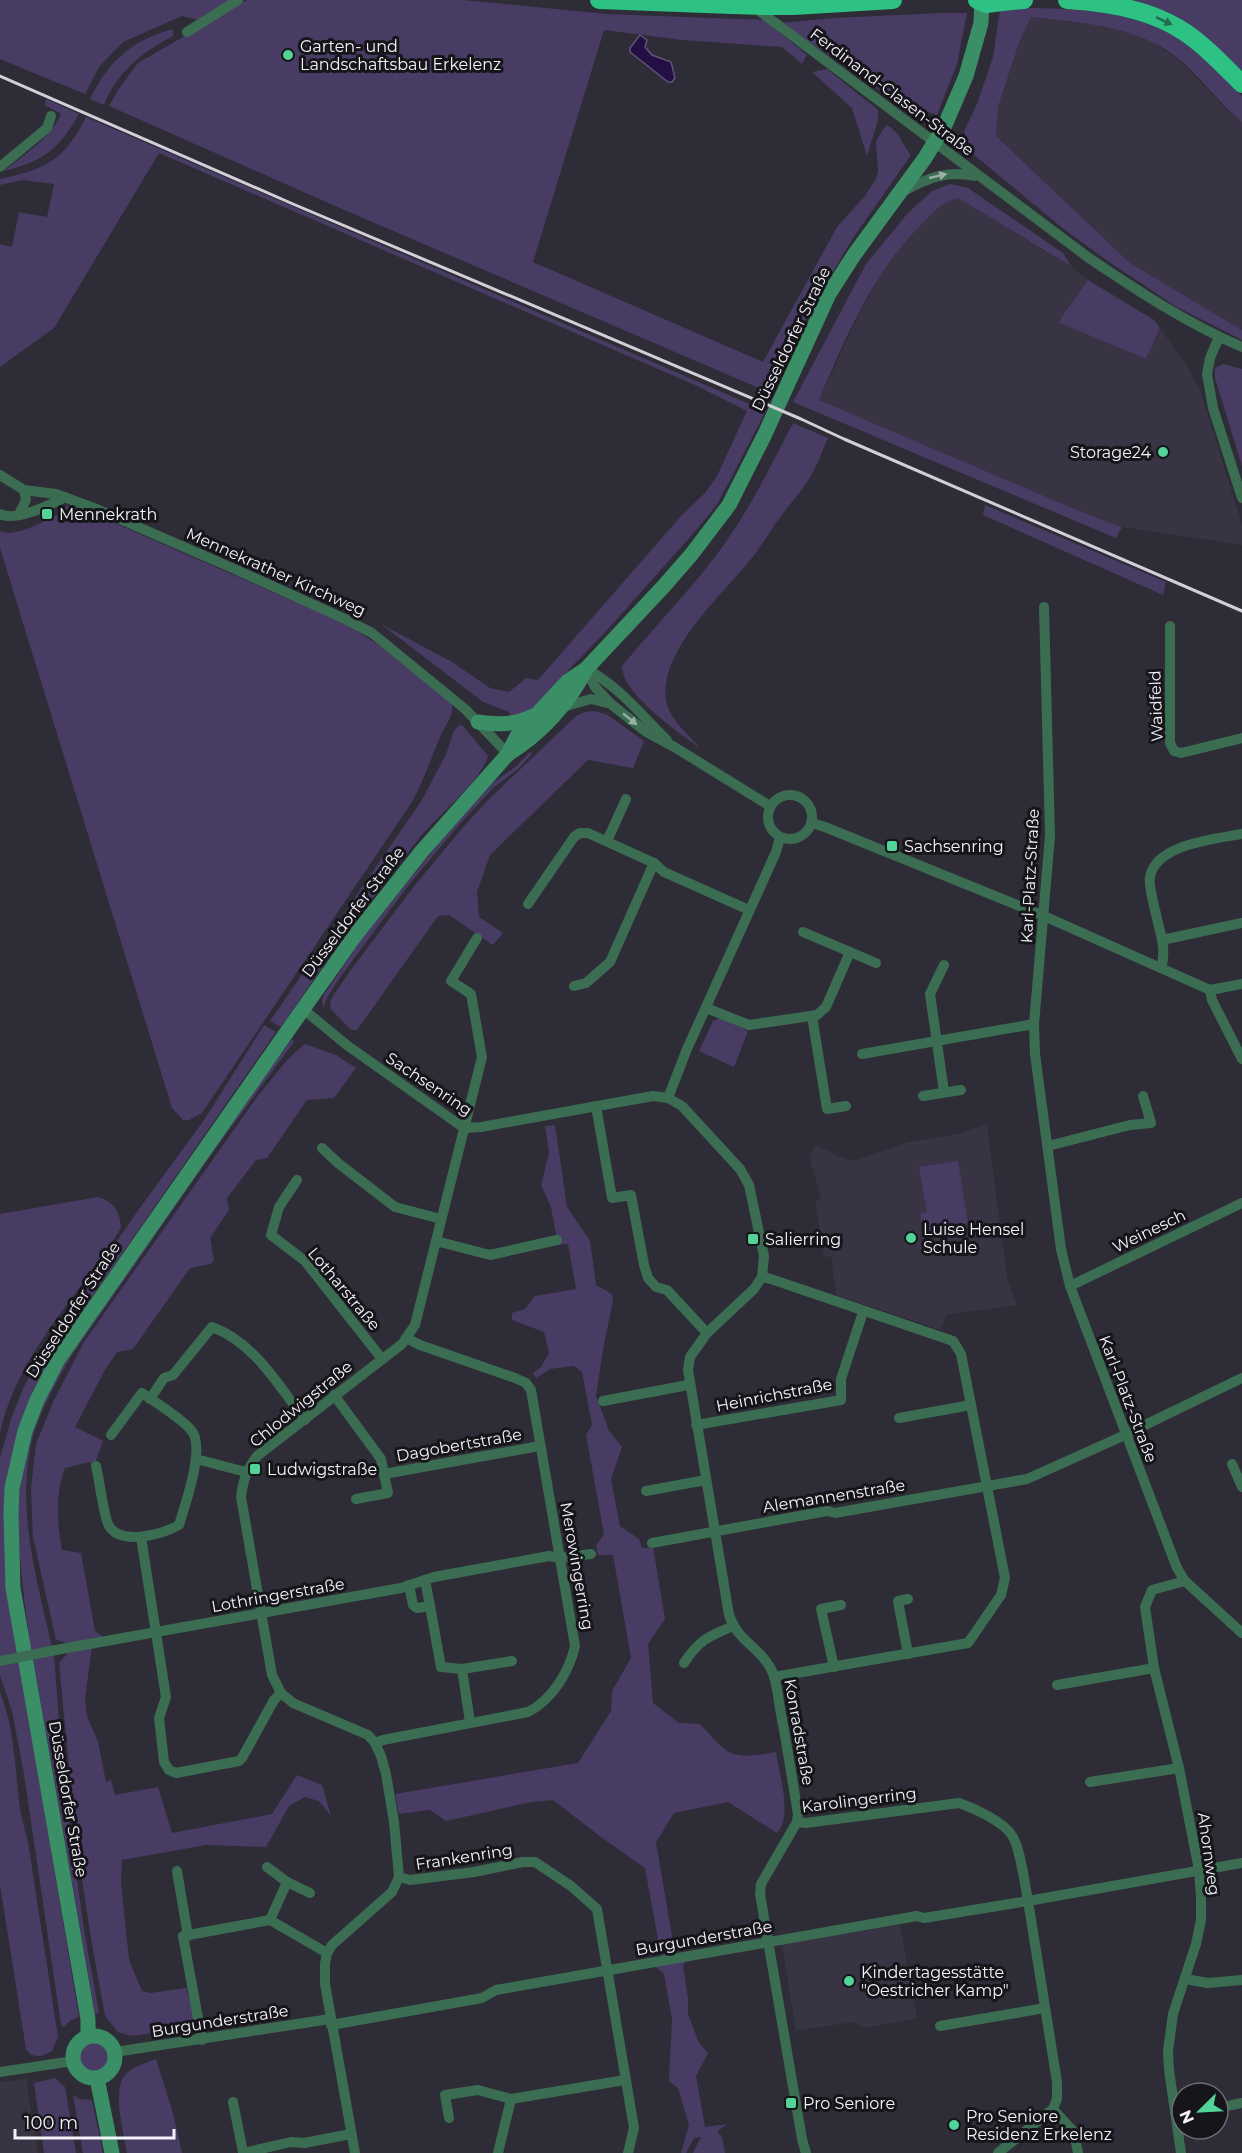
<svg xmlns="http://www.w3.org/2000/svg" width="1242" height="2153" font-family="Montserrat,sans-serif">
  <rect width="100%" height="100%" fill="#2e2c36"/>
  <!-- built -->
  <g fill="#383444">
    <polygon points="1031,17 1092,24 1143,36 1179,60 1227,110 1242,122 1242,330 1130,263 996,136 998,107 1019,43"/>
    <polygon points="958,198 1071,267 1088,280 1058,321 1146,359 1160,328 1188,367 1201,392 1242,525 1242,545 1122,527 1082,512 819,400 861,310 882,273 909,236 946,200"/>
    <polygon points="987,1124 1007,1277 1017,1305 946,1315 941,1330 836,1295 831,1256 824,1257 815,1201 821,1199 809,1156 816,1145 838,1156 854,1161 908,1142 957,1134"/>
    <polygon points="900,1925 917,2018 866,2028 853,2022 796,2031 782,1944"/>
    <polygon points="26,2079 38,2153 0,2153 0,2082"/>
  </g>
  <!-- green -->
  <g fill="#483c65">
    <polygon points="0,0 235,0 198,20 182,16 123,42 99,67 85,94 0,59"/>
    <path d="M 247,0 L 464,0 L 606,14 L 764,20 L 807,55 L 802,64 L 782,47 L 682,40 L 604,30 L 533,262 L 763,362 L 837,227 L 865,196 L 876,179 L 878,171 L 876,141 L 886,125 C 900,131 902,145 911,155 L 851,241 L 820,294 L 794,340 L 773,394 L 342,209 L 109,106 L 118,90 L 138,63 Z"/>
    <polygon points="1114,0 1242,0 1242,77"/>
    <path d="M 1017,8 C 1078,8 1142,10 1193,48 C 1211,62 1226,81 1242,96 L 1242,122 C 1219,103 1202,79 1180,60 C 1138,25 1082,23 1031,17 L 1019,43 L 998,107 L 996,136 L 1130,263 L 1242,330 L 1242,340 L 1177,307 L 1112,264 L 1065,230 L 973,154 L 964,131 L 977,104 L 993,57 L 1000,10 Z"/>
    <polygon points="942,13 967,13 957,64 937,115 899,103 781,23 833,18"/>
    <path d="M 169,30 L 173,30 L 173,36 C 141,53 118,71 104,105 L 90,99 C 108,62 130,42 169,30 Z"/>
    <polygon points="827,69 878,110 878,120 867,156 852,108 812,72"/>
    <path d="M 46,99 L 79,114 C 58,150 44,161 4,171 C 25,154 50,139 61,114 L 45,105 Z"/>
    <path d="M 86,117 L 766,411 L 718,503 L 698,528 L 608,629 L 530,710 L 512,721 L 509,712 L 483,702 L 381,624 L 452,662 L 490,688 L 509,692 L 526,678 L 538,680 L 681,516 L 705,493 L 717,476 L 747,411 L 695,385 L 159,153 L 54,328 L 0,367 L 0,244 L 12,247 L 19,212 L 47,217 L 54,184 L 22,180 L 0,185 L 0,179 C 46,169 64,161 86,117 Z"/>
    <path d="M 950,184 L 968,188 L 1063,253 L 1072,267 L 958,198 C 944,201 938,208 928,218 C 876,266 846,336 819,400 L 1082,512 L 1122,527 L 1116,538 L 793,402 L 866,264 L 907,214 L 932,191 Z"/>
    <polygon points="1088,280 1154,320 1160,328 1146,359 1058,322"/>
    <polygon points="1223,364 1242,369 1242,466 1215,378 1215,368"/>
    <path d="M 793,423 L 828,438 C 822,451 817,467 809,479 C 801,492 790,504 781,516 C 772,528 764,542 755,554 C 727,591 659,648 666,700 C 669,719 688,734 700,748 C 678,732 622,694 622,666 C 654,627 690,591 720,550 C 749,511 770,467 793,423 Z"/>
    <polygon points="985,505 1166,582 1163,595 983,515"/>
    <path d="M 68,506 L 80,508 L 348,625 L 383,648 L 452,704 C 454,716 445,725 441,735 C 431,758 424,780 412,802 L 202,1113 L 189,1120 L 183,1120 L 172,1108 L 0,548 L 0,531 C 17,538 43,521 59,514 L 58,509 Z"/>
    <polygon points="593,711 606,714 644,741 633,768 588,760 490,855 477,892 479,917 503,933 493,945 449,915 438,916 357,1030 351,1030 330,1008 331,999 350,971 412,889 458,833 485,803 576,716 585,712"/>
    <path d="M 459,725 L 463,726 L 488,756 C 480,782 440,813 421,836 C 372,897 325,962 281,1027 L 270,1021 L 422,800 L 446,754 L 454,731 Z"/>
    <polygon points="530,752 532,754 518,769 493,788 458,826 407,887 341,976 328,996 323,1008 322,999 325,993 366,933 447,833 491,784 514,768"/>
    <polygon points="720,1018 748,1031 734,1067 699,1051 713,1021"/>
    <path d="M 264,1025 L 276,1032 L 67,1333 C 54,1354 40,1375 30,1397 C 0,1484 2,1565 17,1655 L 0,1658 L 0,1458 L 12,1416 L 23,1389 L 37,1360 L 58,1327 L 137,1212 L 204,1120 Z"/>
    <path d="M 292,1039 L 294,1042 L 216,1148 L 72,1355 C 55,1384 33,1423 29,1456 C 19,1521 38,1584 52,1647 L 31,1651 C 25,1606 19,1563 18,1518 C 18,1502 18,1484 22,1468 C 30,1433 43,1401 59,1369 L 246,1100 Z"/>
    <path d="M 305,1044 L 336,1055 L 356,1068 L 334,1098 L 307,1100 L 267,1158 L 256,1160 L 227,1198 L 229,1210 L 210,1238 L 214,1260 L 211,1264 L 190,1268 L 133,1349 L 117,1352 L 105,1370 L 75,1427 L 103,1441 L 94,1466 L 89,1462 L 65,1468 C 55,1495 57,1522 62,1550 L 81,1553 L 95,1631 L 102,1636 L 109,1636 L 70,1644 L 56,1640 L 33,1537 L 31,1488 L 36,1444 L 54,1400 L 84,1342 L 257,1097 L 287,1060 Z"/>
    <path d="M 555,1125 L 567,1207 L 590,1241 L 596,1285 L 612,1294 L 613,1300 L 603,1350 L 596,1396 L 609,1431 L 622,1447 L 611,1479 L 620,1526 L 639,1539 L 642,1548 L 653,1547 L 665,1619 L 648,1644 L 653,1703 L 679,1723 L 700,1724 C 730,1757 731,1760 776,1752 C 779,1772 793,1818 777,1833 L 728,1802 L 674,1813 L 656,1842 L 675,1954 L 661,1956 L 645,1868 L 601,1837 L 553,1800 L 531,1802 L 446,1821 L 430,1810 L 399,1814 L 395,1794 L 578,1763 L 611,1711 L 612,1691 L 631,1658 L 613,1555 L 598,1555 L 596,1546 L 604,1534 L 586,1435 L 592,1425 L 582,1372 L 574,1366 L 550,1369 L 536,1378 L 533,1373 L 541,1367 L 549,1353 L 544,1332 L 512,1320 L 512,1313 L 525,1309 L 535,1296 L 576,1289 L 568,1244 L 558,1245 L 551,1207 L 541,1185 L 549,1153 L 545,1126 Z"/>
    <polygon points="958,1161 968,1223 923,1232 920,1214 927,1212 919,1167"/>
    <path d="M 98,1197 C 114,1202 120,1211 121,1228 C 80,1295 17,1354 0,1433 L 0,1214 Z"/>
    <polygon points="92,1647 85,1698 87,1716 98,1742 106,1782 111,1780 115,1795 158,1787 172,1833 272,1814 297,1775 322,1785 331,1816 319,1801 305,1797 289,1806 266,1847 206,1845 122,1860 121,1883 129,1960 142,1991 151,1993 186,1988 196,2022 190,2028 131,2036 118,2032 105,2016 90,1933 76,1839 59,1663 70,1651"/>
    <polygon points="54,1655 64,1786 84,1930 99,2013 95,2014 33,1658"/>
    <polygon points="19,1659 79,2017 71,2020 64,2027 61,2025 24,1774 12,1711 0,1675 0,1663"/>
    <path d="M 0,1692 C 15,1730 15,1770 20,1809 C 22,1820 25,1831 28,1842 L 58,2037 L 52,2051 C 42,2057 32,2059 26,2049 L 0,1885 Z"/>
    <polygon points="686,1961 683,1966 688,1999 688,2014 699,2043 708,2053 696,2076 705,2127 727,2124 717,2132 722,2137 725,2153 693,2153 701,2137 694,2138 686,2153 681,2153 689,2125 678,2088 670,2082 669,2077 672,2019 664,1974 655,1966"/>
    <circle cx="95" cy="2057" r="17"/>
    <path d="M 156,2059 L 173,2113 L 182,2153 L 127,2153 C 124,2133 111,2088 126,2074 C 134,2066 146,2063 156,2059 Z"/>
    <polygon points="55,2078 65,2087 76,2153 44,2153 34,2083"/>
    <polygon points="73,2095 79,2099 92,2100 103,2153 83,2153"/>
  </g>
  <!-- water -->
  <polygon fill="#230f43" stroke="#62537a" stroke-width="1.5" points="640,35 647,40 645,47 652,55 671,62 675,78 672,82 668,82 630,52 630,48"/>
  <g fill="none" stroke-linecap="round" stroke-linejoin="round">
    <!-- minor -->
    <g stroke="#3b6d53" stroke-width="10">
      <path d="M 754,7 L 1089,258 C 1138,291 1188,324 1242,347"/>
      <polyline points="187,32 238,0"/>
      <polyline points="0,167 47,128 51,116"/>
      <path d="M 904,191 C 927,178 948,170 974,176"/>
      <polyline points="1219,337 1210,358 1207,374 1213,408 1242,498"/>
      <polyline points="0,475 24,490 26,500 19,514"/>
      <polyline points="24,490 56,494 99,510 230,567 345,619 372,633 465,709 508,754"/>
      <path d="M 0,514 C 16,522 50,505 65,497"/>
      <polyline points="1044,607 1050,836 1034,1024 1035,1054 1061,1249 1070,1286 1177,1568 1185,1581 1242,1633"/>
      <polyline points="1170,626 1170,743 1174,751 1181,753 1242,738"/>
      <path d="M 586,669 C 619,686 641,715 667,740"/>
      <polyline points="586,670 595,687 610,703"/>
      <polyline points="563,707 591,699 611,704 645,731 676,748 770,806"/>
      <circle cx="790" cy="817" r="22"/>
      <polyline points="812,823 825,827 1044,916 1210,990 1242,984"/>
      <polyline points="607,841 626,799"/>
      <polyline points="528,904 574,837 580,833 588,833 654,863 664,872 749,910"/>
      <polyline points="803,932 876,963"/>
      <polyline points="1162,940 1242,923"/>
      <polyline points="944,965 930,994 944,1092"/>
      <path d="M 1161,968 C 1166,953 1162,938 1158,923 C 1156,912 1148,887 1150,877 C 1156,844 1215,839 1242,834"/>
      <polyline points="574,986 586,983 610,962 654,863"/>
      <polyline points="1210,990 1212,1000 1242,1059"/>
      <polyline points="706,1008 749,1025 817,1015 826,1007 850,952"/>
      <path d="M 303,1009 L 348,1046 L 464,1128 L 481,1127 L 653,1096 L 668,1098 L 682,1106 L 740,1169 L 749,1185 L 764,1256 L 762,1277 L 754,1289 L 707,1333 L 690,1357 L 688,1370 L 729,1615 C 739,1643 758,1645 771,1669 C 777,1680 778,1696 780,1709 C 787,1744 792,1779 798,1814 L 797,1822 L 761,1884 L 760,1894 L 802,2139 L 806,2153"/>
      <polyline points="812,1016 827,1109 846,1106"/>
      <polyline points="862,1054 1034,1024"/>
      <polyline points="923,1096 961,1090"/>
      <polyline points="668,1098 687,1049 776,852 780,838"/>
      <polyline points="596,1106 612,1198 631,1195 644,1265 648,1278 656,1287 667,1290 707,1333"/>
      <polyline points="1048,1146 1130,1125 1151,1123 1143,1096"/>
      <polyline points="322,1148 338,1163 395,1207 441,1219"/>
      <polyline points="297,1180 279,1207 271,1235 305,1261 382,1359"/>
      <polyline points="436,1241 490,1255 557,1240"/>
      <polyline points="762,1277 771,1279 953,1341 961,1354 1005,1578 1001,1595 968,1643 774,1677"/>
      <polyline points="1070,1286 1242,1203"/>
      <polyline points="334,1395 381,1459 384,1474 540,1446"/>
      <path d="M 150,1399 L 164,1378 L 173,1375 L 212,1327 C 254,1342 279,1386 305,1420"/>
      <polyline points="603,1401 688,1385"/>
      <polyline points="899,1418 971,1405"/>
      <polyline points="696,1425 841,1400 841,1379 863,1312"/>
      <polyline points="196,1459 246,1472"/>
      <polyline points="1232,1464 1242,1487"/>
      <path d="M 96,1466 C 99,1477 104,1519 109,1526 C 121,1546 163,1534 179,1525 C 185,1505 206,1446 191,1430 C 181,1418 155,1402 142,1393 L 111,1435"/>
      <polyline points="646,1491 706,1480"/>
      <polyline points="356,1499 388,1493 384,1474"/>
      <polyline points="141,1537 166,1697 159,1718 164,1762 169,1770 176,1773 239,1761 242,1758 274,1700 281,1693"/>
      <polyline points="652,1543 827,1511 835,1513 1027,1479 1114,1440 1242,1378"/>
      <polyline points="425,1580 430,1606"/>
      <polyline points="409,1585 413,1605 417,1608 430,1606 441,1667 462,1669 470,1722"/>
      <polyline points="56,1650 401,1588 434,1577 549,1556 560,1558 591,1554"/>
      <polyline points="908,1654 898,1601 908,1599"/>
      <path d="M 684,1663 C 699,1640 709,1636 733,1626"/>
      <polyline points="834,1667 821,1609 841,1605"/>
      <polyline points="462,1669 512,1661"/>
      <polyline points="1057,1685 1154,1668"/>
      <path d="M 375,1743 L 383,1740 L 528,1712 C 552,1700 569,1672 575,1646 L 531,1390 L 526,1383 L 515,1378 L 420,1345 L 406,1338"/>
      <polyline points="1090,1782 1179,1768"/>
      <path d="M 797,1822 L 806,1823 L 959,1803 C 974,1808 1005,1822 1013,1837 C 1022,1854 1026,1893 1030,1913 C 1039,1969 1048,2026 1057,2082 L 1057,2099 L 1053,2109 L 998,2153"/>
      <polyline points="267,1867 287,1882"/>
      <polyline points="177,1871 188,1936"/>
      <polyline points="399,1877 410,1880 474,1872 523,1862 535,1862 571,1886 597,1909 634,2128 628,2153"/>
      <polyline points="270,1920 287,1882 310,1893"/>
      <polyline points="1185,1979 1208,1983 1242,1980"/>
      <polyline points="331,2025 482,1998 496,1990 917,1916 924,1918 1028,1901 1242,1863"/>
      <polyline points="940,2026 1045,2008"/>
      <polyline points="202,2040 183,1936 270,1920 327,1953"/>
      <polyline points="115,2052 330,2019"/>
      <polyline points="0,2072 73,2061"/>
      <polyline points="511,2099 625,2080"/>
      <polyline points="233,2102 243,2152"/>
      <polyline points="1218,2108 1242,2103"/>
      <polyline points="1053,2109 1074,2132 1078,2153"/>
      <polyline points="449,2118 445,2095 478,2090 511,2099 498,2153"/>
      <polyline points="243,2153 291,2142 304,2143 351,2134"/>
      <path d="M 355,2153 L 325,1984 L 325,1964 L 327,1953 L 332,1945 L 392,1892 L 399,1877 L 394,1822 L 386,1774 L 381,1756 L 375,1743 L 368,1735 L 293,1703 L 281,1693 L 272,1675 L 241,1497 C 243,1480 247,1469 257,1456 L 402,1344 L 415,1325 L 482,1057 L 471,994 L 451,981 L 477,938"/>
      <polyline points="1181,2153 1169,2070 1168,2051 1173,2014 1196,1944 1201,1920 1201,1898 1199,1870 1179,1768 1154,1668 1145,1607 1152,1590 1185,1581"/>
    </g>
    <!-- secondary -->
    <g stroke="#3b8f67" stroke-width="15">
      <path d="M 478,722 C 499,725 514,725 533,716"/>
      <path d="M 508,754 C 540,735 570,702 586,669"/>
      <circle cx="94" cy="2057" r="21"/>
      <polyline points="88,2036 88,2019 13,1588 11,1514 12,1488 25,1431 37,1400 57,1361 303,1009 357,933 422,851 508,754 517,736 536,715 568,681 586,669 663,587 691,555 729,505 764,436 829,294 854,255 925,158 945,125 966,76 981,23 982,0"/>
      <polyline points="97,2078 112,2153"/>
    </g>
    <!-- motorway -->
    <g stroke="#2dc284" stroke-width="18">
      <polyline points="599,0 732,5"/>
      <path d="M 1067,0 C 1113,3 1161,11 1198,42 C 1214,55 1228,70 1242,84"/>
      <polyline points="1002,2 1024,0"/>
      <polyline points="767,6 793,6 893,0"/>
    </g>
    <!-- rail -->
    <polyline stroke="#d1cfd7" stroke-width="3" points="0,76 293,204 801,419 844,439 1242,611"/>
    <!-- minor-bridge -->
    <polyline stroke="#3b6d53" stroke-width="10" points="0,1661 56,1650"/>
    <!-- motorway-bridge -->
    <g stroke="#2dc284" stroke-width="18">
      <polyline points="977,0 986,4 1002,2"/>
      <polyline points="732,5 767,6"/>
    </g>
  </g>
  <!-- one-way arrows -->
  <defs><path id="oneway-solid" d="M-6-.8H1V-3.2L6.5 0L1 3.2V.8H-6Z" transform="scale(1.5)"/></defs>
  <use fill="#226c4f" href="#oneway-solid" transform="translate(1164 21) rotate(25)"/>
  <g fill="#98b0a6">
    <use href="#oneway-solid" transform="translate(938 176) rotate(-13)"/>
    <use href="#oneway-solid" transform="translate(630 719) rotate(39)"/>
  </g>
  <!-- markers -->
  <g fill="#52d397" stroke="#16151a" stroke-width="2">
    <circle cx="288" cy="55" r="6"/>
    <circle cx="1163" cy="452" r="6"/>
    <rect x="41" y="508" width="12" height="12" rx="3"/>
    <rect x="886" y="840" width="12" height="12" rx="3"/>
    <circle cx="911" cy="1238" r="6"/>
    <rect x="747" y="1233" width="12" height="12" rx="3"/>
    <rect x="249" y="1463" width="12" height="12" rx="3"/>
    <circle cx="849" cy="1981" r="6"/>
    <rect x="785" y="2097" width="12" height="12" rx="3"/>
    <circle cx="954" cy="2125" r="6"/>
  </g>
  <g text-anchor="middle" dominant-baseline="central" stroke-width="6" stroke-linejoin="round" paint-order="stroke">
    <!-- poi labels -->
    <g font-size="16" fill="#f5f3fa" stroke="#16151a" text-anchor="start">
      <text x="300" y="46">Garten- und<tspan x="300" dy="18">Landschaftsbau Erkelenz</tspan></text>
      <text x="1151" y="452" text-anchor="end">Storage24</text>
      <text x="59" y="514">Mennekrath</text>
      <text x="904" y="846">Sachsenring</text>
      <text x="923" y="1229">Luise Hensel<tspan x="923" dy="18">Schule</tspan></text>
      <text x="765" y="1239">Salierring</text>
      <text x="267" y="1469">Ludwigstraße</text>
      <text x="861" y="1972">Kindertagesstätte<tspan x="861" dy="18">"Oestricher Kamp"</tspan></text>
      <text x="803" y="2103">Pro Seniore</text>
      <text x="966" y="2116">Pro Seniore<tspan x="966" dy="18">Residenz Erkelenz</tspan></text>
    </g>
    <!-- street labels -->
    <g font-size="16" fill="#f5f3fa" stroke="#16151a">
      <text transform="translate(892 92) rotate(37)">Ferdinand-Clasen-Straße</text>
      <text transform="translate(791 339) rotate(-64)">Düsseldorfer Straße</text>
      <text transform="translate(276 572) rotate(24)">Mennekrather Kirchweg</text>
      <text transform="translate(1156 706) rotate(-92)">Waidfeld</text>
      <text transform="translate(1030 876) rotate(-87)">Karl-Platz-Straße</text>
      <text transform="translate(353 912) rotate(-53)">Düsseldorfer Straße</text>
      <text transform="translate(429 1084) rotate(34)">Sachsenring</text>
      <text transform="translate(1149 1231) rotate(-26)">Weinesch</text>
      <text transform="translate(344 1289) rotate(50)">Lotharstraße</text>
      <text transform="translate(73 1310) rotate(-57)">Düsseldorfer Straße</text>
      <text transform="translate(774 1395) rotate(-11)">Heinrichstraße</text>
      <text transform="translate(1128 1399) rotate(69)">Karl-Platz-Straße</text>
      <text transform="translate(301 1404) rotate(-39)">Chlodwigstraße</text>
      <text transform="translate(459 1445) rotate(-10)">Dagobertstraße</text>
      <text transform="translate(834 1496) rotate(-9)">Alemannenstraße</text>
      <text transform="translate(577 1566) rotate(80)">Merowingerring</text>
      <text transform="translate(278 1595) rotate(-10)">Lothringerstraße</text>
      <text transform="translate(799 1732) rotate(80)">Konradstraße</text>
      <text transform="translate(68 1799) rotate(80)">Düsseldorfer Straße</text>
      <text transform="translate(859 1800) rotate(-7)">Karolingerring</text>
      <text transform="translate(1209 1854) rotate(82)">Ahornweg</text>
      <text transform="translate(464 1857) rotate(-9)">Frankenring</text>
      <text transform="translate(704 1938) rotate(-10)">Burgunderstraße</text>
      <text transform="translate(220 2021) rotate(-9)">Burgunderstraße</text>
    </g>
  </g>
  <!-- north arrow -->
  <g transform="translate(1200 2111) rotate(246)"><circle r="28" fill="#16151a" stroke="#6f6e74" stroke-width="1.5"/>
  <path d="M0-4.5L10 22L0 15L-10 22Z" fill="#52d397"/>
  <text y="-9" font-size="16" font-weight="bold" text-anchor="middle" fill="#f5f3fa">N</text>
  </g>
  <!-- scale -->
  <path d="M15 2129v9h159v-9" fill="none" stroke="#f5f3fa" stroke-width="3"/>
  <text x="24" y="2129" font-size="18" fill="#f5f3fa" stroke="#16151a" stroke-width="4.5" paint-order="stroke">100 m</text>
</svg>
